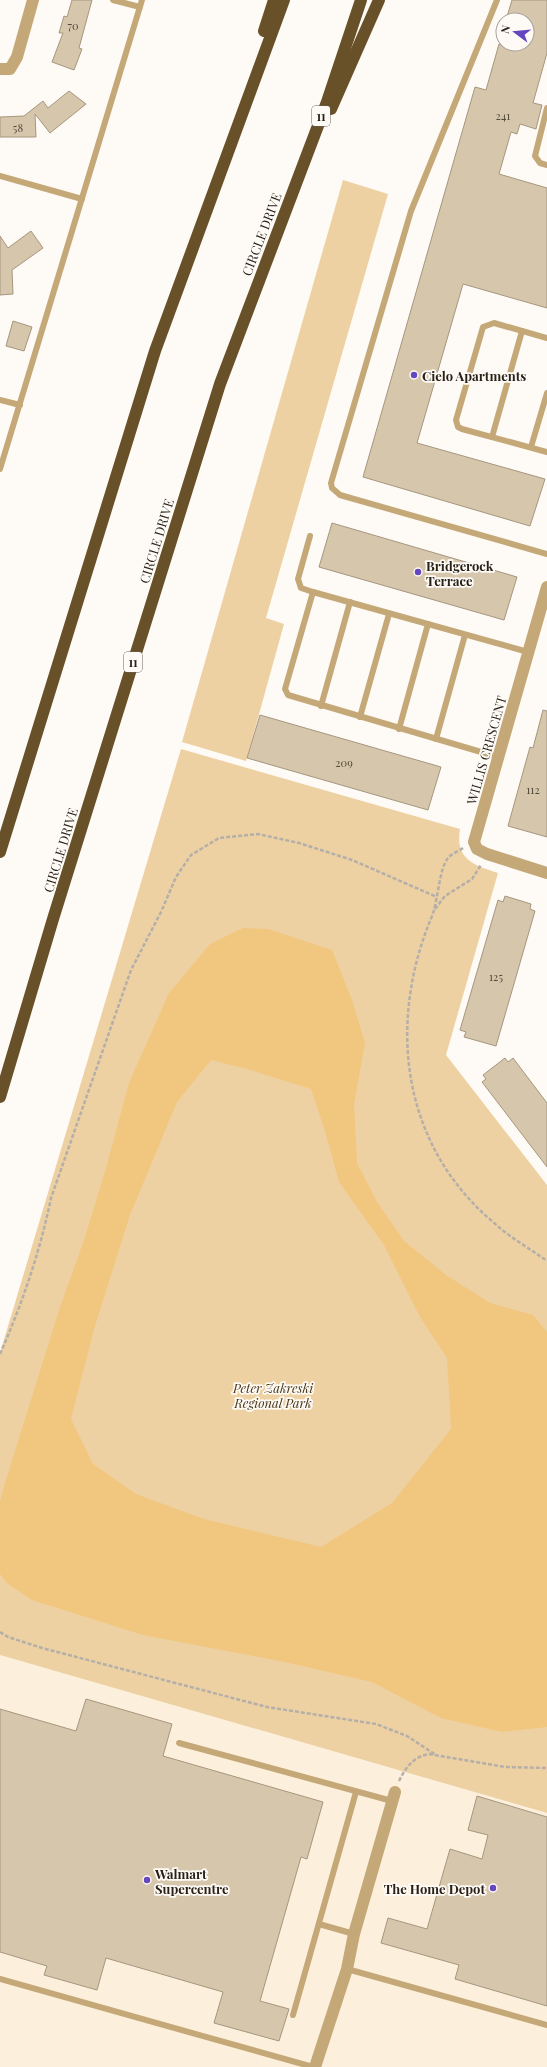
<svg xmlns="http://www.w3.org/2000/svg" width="547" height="2067" font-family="'Playfair Display',serif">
  <rect width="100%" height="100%" fill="#fefaf5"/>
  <!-- built -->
  <polygon fill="#fcf0dc" points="0,1655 547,1813 547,2067 0,2067"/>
  <!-- green -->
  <g fill="#eed1a2">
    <polygon points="343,180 388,194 266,618 284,624 246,761 182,742"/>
    <path d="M 181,749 L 460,829 C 455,859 473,865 498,873 L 446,1055 L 547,1185 L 547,1813 L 0,1655 L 0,1353 Z"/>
  </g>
  <!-- water -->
  <path fill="#f1c67e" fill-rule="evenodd" d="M 243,928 L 268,929 L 332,950 L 352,1000 L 365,1043 L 354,1104 L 357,1163 L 377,1202 L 404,1241 L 446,1275 L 490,1303 L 533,1315 L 547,1332 L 547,1727 L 502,1732 L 441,1718 L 372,1682 L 285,1662 L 143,1635 L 32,1600 L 8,1584 L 0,1574 L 0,1501 L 5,1483 L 59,1310 L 85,1237 L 106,1168 L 129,1083 L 169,993 L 210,944 ZM 211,1060 L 247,1069 L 311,1089 L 325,1131 L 339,1182 L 384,1245 L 420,1317 L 447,1358 L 451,1429 L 392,1503 L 321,1547 L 204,1519 L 136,1494 L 93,1464 L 71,1419 L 94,1329 L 130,1215 L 177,1102 Z"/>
  <!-- building -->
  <g fill="#d6c6ac" stroke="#a6967e">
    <polygon points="72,0 92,0 79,48 82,49 74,70 52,62 63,33 59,33 64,16 67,17"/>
    <polygon points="512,0 547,0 547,53 533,103 542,105 536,129 520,124 517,134 511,132 499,174 547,188 547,308 463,284 417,443 545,479 530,526 363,477 475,87 486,90 499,44 527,44 527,20 506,20"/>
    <polygon points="69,91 86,104 50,133 35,114 36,137 0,137 0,117 24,116 43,101 48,108"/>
    <polygon points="31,231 43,248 12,270 13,294 0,295 0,236 8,248"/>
    <polygon points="13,321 32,327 24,351 6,346"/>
    <polygon points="332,523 517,577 504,620 319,567"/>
    <polygon points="543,710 547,711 547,837 508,826 530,747 533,748"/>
    <polygon points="260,715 441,767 428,810 247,758"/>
    <polygon points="505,896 531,904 530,909 535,911 496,1046 464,1037 466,1032 460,1030 498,900 503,902"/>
    <polygon points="505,1058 508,1062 513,1058 547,1103 547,1167 482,1082 486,1079 483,1075"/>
    <polygon points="86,1699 172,1724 163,1756 323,1802 307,1859 301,1857 260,2001 289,2009 279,2041 214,2023 223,1992 106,1958 97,1990 44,1975 47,1966 0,1952 0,1709 76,1731"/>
    <polygon points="477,1796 547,1817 547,2006 455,1979 459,1965 381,1943 388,1918 427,1929 450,1849 482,1859 488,1835 468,1830"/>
  </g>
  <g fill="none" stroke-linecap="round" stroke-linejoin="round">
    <!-- path -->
    <g stroke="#b4afa9" stroke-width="2.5" stroke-dasharray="4 2" stroke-linecap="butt">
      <path d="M 463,848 C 459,851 451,854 448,858 C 439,869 438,901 432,916 C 387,1023 401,1144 493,1222 C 509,1237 529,1248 547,1261"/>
      <polyline points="435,909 445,896 472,879 481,865"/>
      <path d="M 0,1354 C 22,1304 40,1252 51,1198 L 131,970 L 161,912 L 176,877 L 191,855 L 219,838 L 258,834 L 299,843 L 352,860 L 437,897"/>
      <polyline points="0,1632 8,1637 42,1648 267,1707 376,1724 407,1736 436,1755"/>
      <path d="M 399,1781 C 406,1767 413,1757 429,1754 L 505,1767 L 547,1768"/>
    </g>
    <!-- service -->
    <g stroke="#c5a877" stroke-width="6">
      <polyline points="113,0 140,7"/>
      <polyline points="497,0 411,211 331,483 332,488 340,495 547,554"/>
      <polyline points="547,108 535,156 540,163 547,165"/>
      <polyline points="0,176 82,199"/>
      <polyline points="547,338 494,323 483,327 456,420 458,427 462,429 547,452"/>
      <polyline points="0,400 20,405"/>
      <polyline points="492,437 522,331"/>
      <polyline points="531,447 547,393"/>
      <polyline points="0,469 142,0"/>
      <polyline points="310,536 298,579 301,588 313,592"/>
      <polyline points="321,706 350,602"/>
      <polyline points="360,717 389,614"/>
      <polyline points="399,729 428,624"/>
      <polyline points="436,739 465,635"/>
      <polyline points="498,757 288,695 285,689 313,592 528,652"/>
      <polyline points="179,1743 392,1801"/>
      <polyline points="319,1924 354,1934"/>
      <polyline points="347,1969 547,2025"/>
      <polyline points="0,1979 313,2067"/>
      <polyline points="293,2015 356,1792"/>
    </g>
    <!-- minor -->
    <g stroke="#c5a877" stroke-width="12">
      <polyline points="0,69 10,69 17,57 33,0"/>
      <polyline points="547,587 474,842 477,849 487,854 547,873"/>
      <polyline points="315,2067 347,1969 354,1934 395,1792"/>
    </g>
    <!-- motorway -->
    <g stroke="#685129" stroke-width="12">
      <polyline points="264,31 274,0"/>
      <polyline points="331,109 379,0"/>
      <polyline points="0,852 155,351 284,0"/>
      <polyline points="0,1097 53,919 220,384 327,102 361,0"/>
    </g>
  </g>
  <!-- markers -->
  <g fill="#6447bf" stroke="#fefaf5" stroke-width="1.5">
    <circle cx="414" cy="375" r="4"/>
    <circle cx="418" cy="572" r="4"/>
    <circle cx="147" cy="1880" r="4"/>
    <circle cx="493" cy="1888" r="4"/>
  </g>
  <g text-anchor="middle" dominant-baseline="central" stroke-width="3.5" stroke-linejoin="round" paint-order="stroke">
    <!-- number labels -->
    <g font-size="11" fill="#534a3c">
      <text x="73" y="25">70</text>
      <text x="503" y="115">241</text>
      <text x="18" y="127">58</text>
      <text x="344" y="762">209</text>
      <text x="533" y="789">112</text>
      <text x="496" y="976">125</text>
    </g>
    <!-- shield labels -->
    <g fill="#fefaf5" stroke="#68625a" stroke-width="1">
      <rect x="312" y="106" width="18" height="20" rx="3"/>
      <rect x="124" y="652" width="18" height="20" rx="3"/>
    </g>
    <g font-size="12" font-weight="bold" fill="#272117">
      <text x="321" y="116">11</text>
      <text x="133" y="662">11</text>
    </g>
    <!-- street labels -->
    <g font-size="13" fill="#272117" stroke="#fefaf5">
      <text transform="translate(261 234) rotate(-69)">CIRCLE DRIVE</text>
      <text transform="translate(156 541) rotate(-73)">CIRCLE DRIVE</text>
      <text transform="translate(486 750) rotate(-74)">WILLIS CRESCENT</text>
      <text transform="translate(60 850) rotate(-73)">CIRCLE DRIVE</text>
    </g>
    <!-- poi labels -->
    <g font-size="13" font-weight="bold" fill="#272117" stroke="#fefaf5" text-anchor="start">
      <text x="422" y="375">Cielo Apartments</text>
      <text x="426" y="565">Bridgerock<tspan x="426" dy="15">Terrace</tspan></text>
      <text x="155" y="1873">Walmart<tspan x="155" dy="15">Supercentre</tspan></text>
      <text x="485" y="1888" text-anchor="end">The Home Depot</text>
    </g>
    <!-- park labels -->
    <g font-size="13" font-style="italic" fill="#4b391a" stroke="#fefaf5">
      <text x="273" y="1387">Peter Zakreski<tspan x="273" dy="15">Regional Park</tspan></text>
    </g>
  </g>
  <!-- north arrow -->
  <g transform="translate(515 32) rotate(286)"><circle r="19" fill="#fefaf5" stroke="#a8a39c"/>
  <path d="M0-3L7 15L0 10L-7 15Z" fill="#6447bf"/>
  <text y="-6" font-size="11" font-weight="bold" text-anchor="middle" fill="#272117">N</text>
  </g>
</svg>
